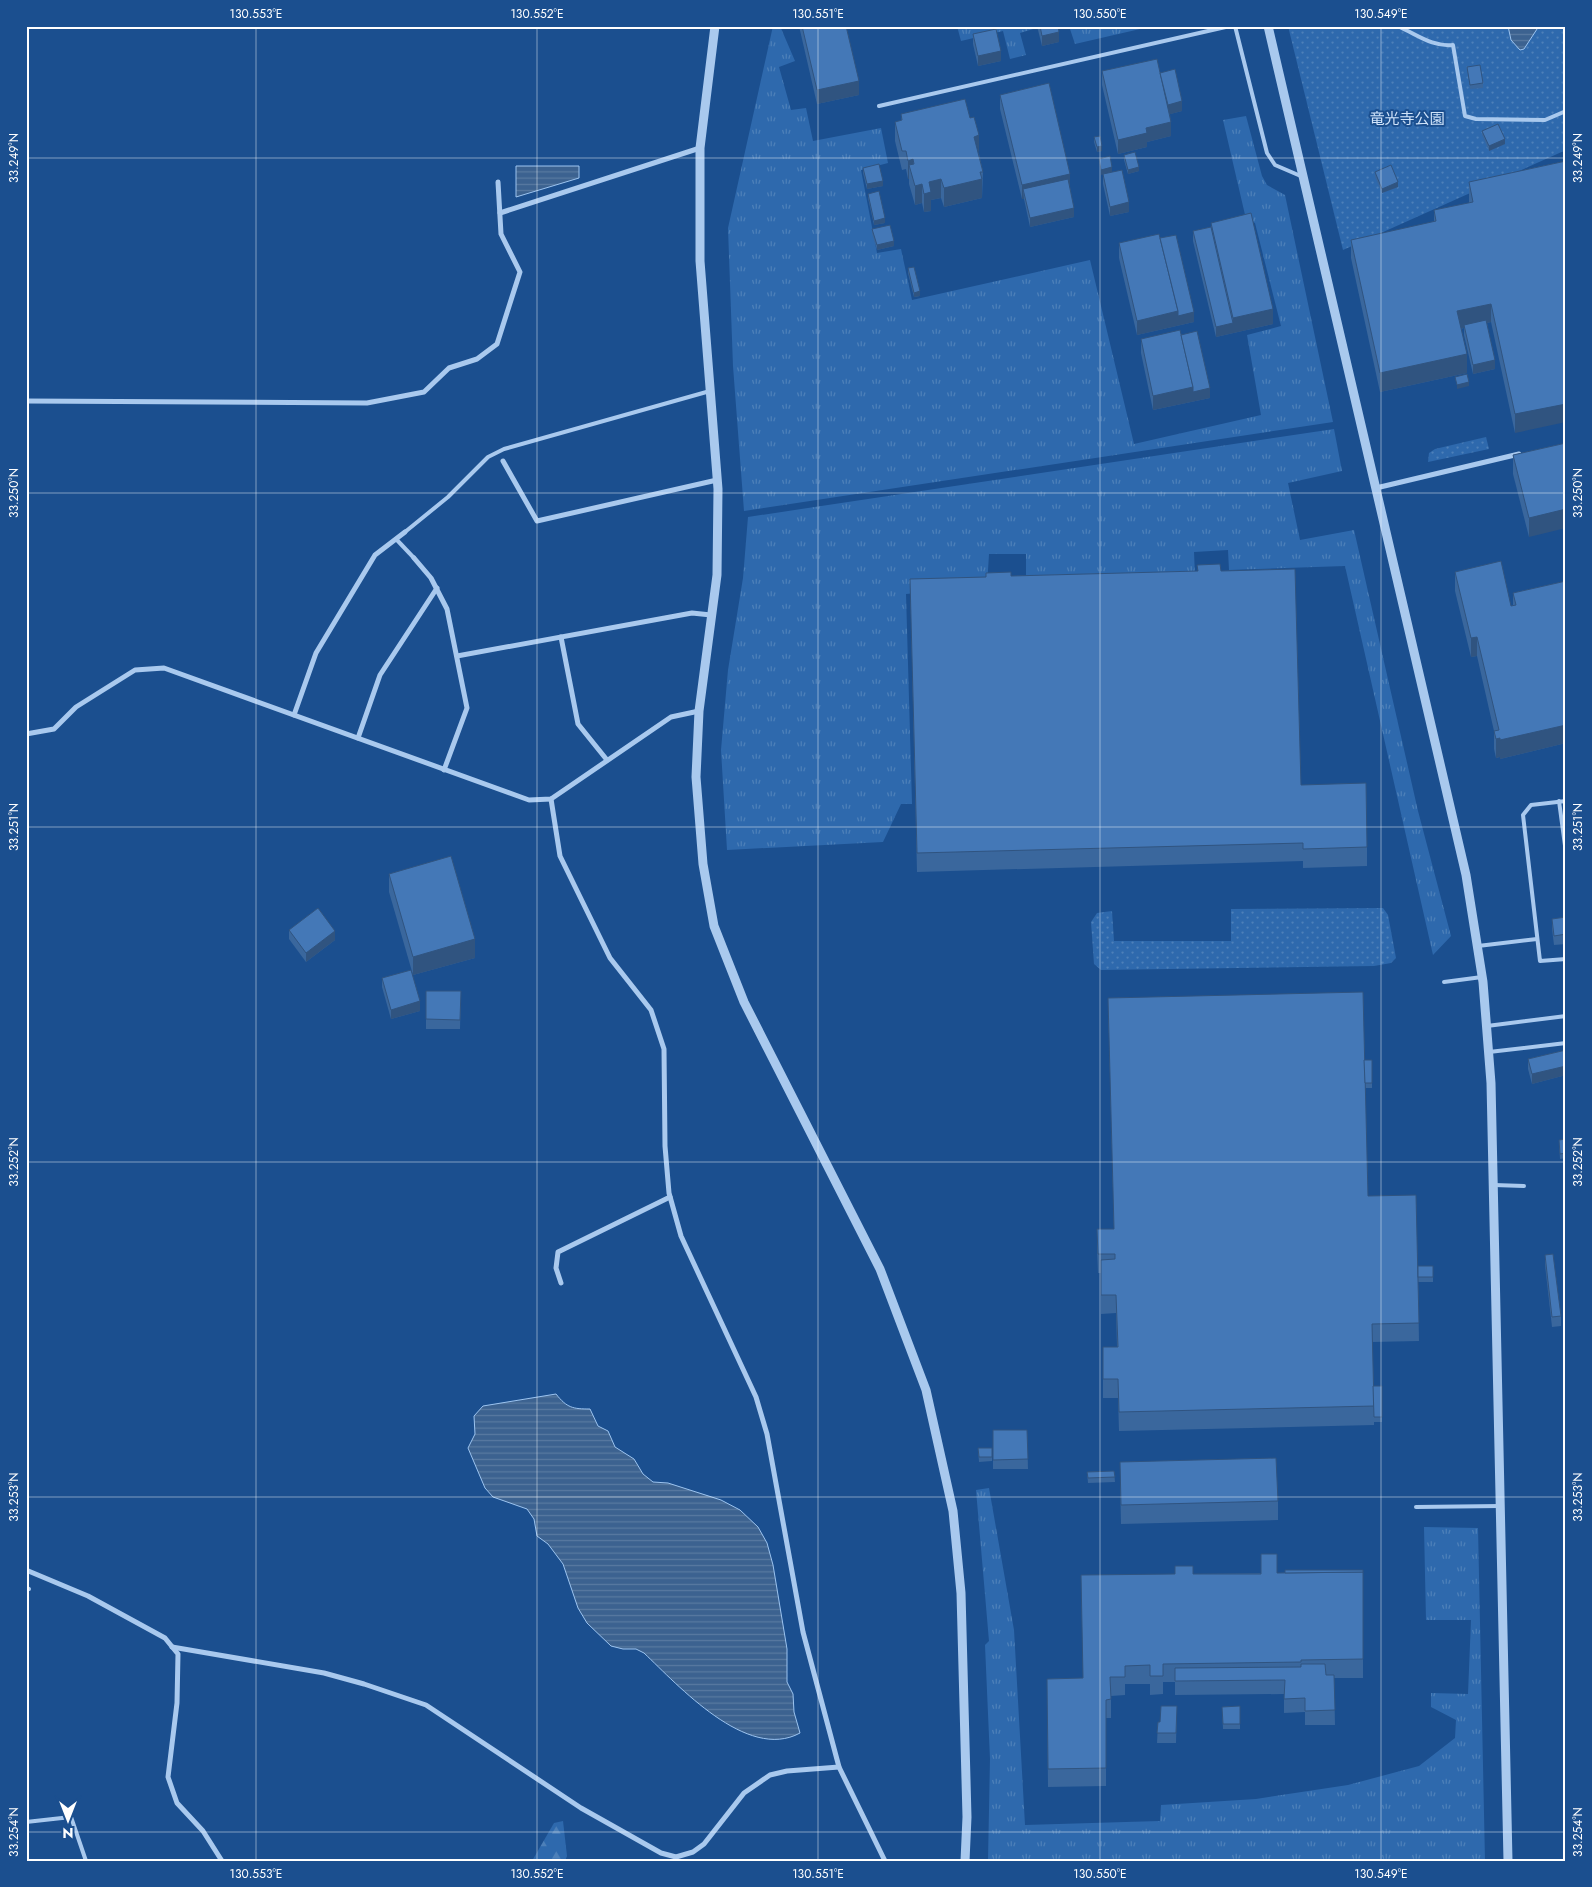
<svg xmlns="http://www.w3.org/2000/svg" width="1592" height="1887" font-family="Jost,'Noto Sans JP',sans-serif">
  <defs>
    <pattern id="grass-tufts" width="24" height="20" patternUnits="userSpaceOnUse" patternTransform="scale(1.25)"><rect width="24" height="20" fill="#2e69ad"/><path d="M3 7l-1-3M5 7V3M7 7l1-3M15 17l-1-3M17 17v-4M19 17l1-3" fill="none" stroke="#4d80b9"/></pattern>
    <pattern id="forest-firs" width="22" height="20" patternUnits="userSpaceOnUse" patternTransform="scale(1.25)"><rect width="22" height="20" fill="#2e69ad"/><path d="M5 1l3.5 6h-7zM16 11l3.5 6h-7z" fill="#4d80b9"/></pattern>
    <pattern id="park-dots" width="8" height="8" patternUnits="userSpaceOnUse" patternTransform="scale(1.25)"><rect width="8" height="8" fill="#2e69ad"/><path d="M2 2h.1M6 6h.1" fill="none" stroke="#4d80b9" stroke-width="1.8" stroke-linecap="round"/></pattern>
    <pattern id="water-rules" width="6" height="5" patternUnits="userSpaceOnUse" patternTransform="scale(1.25)"><rect width="6" height="5" fill="#3c6290"/><path d="M0 2.5h6" fill="none" stroke="#597aa1"/></pattern>
  </defs>
  <rect width="100%" height="100%" fill="#1b4f8f"/>
  <!-- grass -->
  <g fill="url(#grass-tufts)">
    <polygon points="773,26 780,26 795,61 779,67 791,110 806,108 813,141 881,128 888,163 861,170 877,253 901,249 912,300 1090,260 1134,444 1261,415 1247,335 1281,326 1255,223 1246,219 1223,120 1246,116 1262,176 1267,185 1285,195 1333,422 744,511 733,366 728,228"/>
    <polygon points="957,26 1033,26 1033,29 1020,33 1026,55 1010,59 1003,31 961,41"/>
    <polygon points="1069,26 1153,26 1075,44"/>
    <polygon points="1334,429 1342,471 1288,483 1300,540 1354,530 1418,811 1451,936 1433,955 1345,566 1229,570 1228,550 1194,552 1195,576 1026,587 1026,554 989,554 987,586 906,594 912,804 901,804 883,842 727,850 721,750 728,670 743,578 748,517"/>
    <polygon points="989,1488 1014,1630 1025,1825 1160,1821 1161,1805 1256,1799 1348,1785 1419,1766 1455,1738 1456,1720 1431,1707 1431,1693 1468,1694 1471,1620 1426,1620 1424,1527 1478,1528 1485,1861 988,1861 990,1759 985,1645 989,1641 976,1490"/>
  </g>
  <!-- forest -->
  <polygon fill="url(#forest-firs)" points="563,1821 567,1856 565,1861 532,1861 554,1823"/>
  <!-- park -->
  <g fill="url(#park-dots)">
    <polygon points="1288,26 1566,26 1566,150 1343,250"/>
    <polygon points="1486,437 1489,449 1428,462 1429,453 1435,449"/>
    <polygon points="1383,908 1388,915 1396,958 1391,963 1374,966 1101,970 1094,964 1091,922 1097,913 1112,911 1114,941 1231,941 1231,909"/>
  </g>
  <!-- water -->
  <g fill="url(#water-rules)" stroke="#9cc4f0">
    <polygon points="1508,26 1539,26 1524,49 1520,50 1511,40"/>
    <polygon points="516,166 579,166 579,178 516,197"/>
    <path d="M 556,1394 C 567,1408 573,1409 590,1409 L 598,1426 L 608,1431 L 615,1447 L 634,1459 L 643,1474 L 653,1482 L 668,1483 L 721,1500 L 740,1510 L 758,1527 L 767,1543 L 773,1565 L 787,1649 L 787,1682 L 793,1694 L 794,1712 L 800,1733 C 747,1762 678,1685 644,1653 L 636,1649 L 623,1649 L 611,1646 L 587,1623 L 578,1608 L 563,1564 L 548,1544 L 537,1536 L 534,1519 L 527,1509 L 493,1497 L 485,1488 L 468,1448 L 475,1434 L 474,1416 L 483,1406 Z"/>
  </g>
  <g fill="none" stroke-linecap="round" stroke-linejoin="round">
    <!-- service -->
    <g stroke="#a9c9ee" stroke-width="4">
      <polyline points="1235,26 1267,153 1275,165 1303,177"/>
      <path d="M 1397,26 C 1417,34 1431,47 1453,45 L 1465,116 L 1476,119 L 1545,120 L 1566,111"/>
      <polyline points="879,106 1230,26"/>
      <polyline points="405,532 448,497 488,457 504,449 710,391"/>
      <polyline points="396,539 414,558"/>
      <polyline points="1559,801 1566,853"/>
      <polyline points="1566,801 1531,805 1523,815 1540,961 1566,959"/>
      <polyline points="1478,946 1537,939"/>
      <polyline points="1444,982 1482,977"/>
      <polyline points="1487,1026 1566,1016"/>
      <polyline points="1489,1052 1566,1043"/>
      <polyline points="1494,1185 1524,1186"/>
      <polyline points="1416,1507 1500,1506"/>
      <polyline points="26,1588 29,1589"/>
      <polyline points="26,1822 71,1817 86,1861"/>
    </g>
    <!-- minor -->
    <g stroke="#a9c9ee" stroke-width="5">
      <polyline points="500,213 700,148"/>
      <polyline points="26,401 367,403 424,392 449,368 477,359 497,344 520,272 501,234 498,182"/>
      <polyline points="503,461 537,521 717,480"/>
      <polyline points="1376,488 1519,454"/>
      <polyline points="414,558 431,578 447,609 467,708 444,770"/>
      <polyline points="561,637 578,724 607,760"/>
      <polyline points="457,656 692,613 711,615"/>
      <polyline points="294,715 316,653 375,555 405,532"/>
      <polyline points="26,734 54,729 76,707 135,670 164,668 529,800 551,799 671,717 699,711"/>
      <polyline points="358,738 380,675 437,588"/>
      <polyline points="551,799 560,856 610,958 651,1010 664,1049 665,1146 669,1193 681,1236 756,1397 767,1434 803,1632 839,1767 885,1861"/>
      <polyline points="561,1283 556,1268 558,1252 670,1197"/>
      <polyline points="26,1570 88,1596 165,1638 178,1654 177,1703 168,1777 177,1803 203,1831 222,1861"/>
      <polyline points="172,1647 324,1673 364,1684 426,1705 581,1808 661,1853 676,1857 693,1852 704,1844 744,1793 770,1775 787,1771 839,1767"/>
    </g>
    <!-- tertiary -->
    <g stroke="#a9c9ee" stroke-width="9">
      <polyline points="715,26 700,148 700,261 718,489 717,575 699,711 696,777 703,864 714,926 744,1002 880,1269 926,1390 953,1511 961,1593 967,1817 965,1861"/>
      <polyline points="1268,26 1466,875 1483,982 1491,1083 1508,1861"/>
    </g>
  </g>
  <!-- wall -->
  <g fill="#3a679d">
    <polygon points="799,26 846,26 859,95 817,104"/>
    <polygon points="1037,26 1058,26 1059,42 1042,46"/>
    <polygon points="973,34 1001,61 978,66 973,44"/>
    <polygon points="1467,67 1483,83 1483,88 1470,89"/>
    <polygon points="1102,71 1160,73 1182,111 1170,114 1171,136 1147,142 1147,147 1118,154 1102,85"/>
    <polygon points="1000,95 1070,187 1074,217 1030,227 1024,199 1022,199 1000,109"/>
    <polygon points="901,114 979,154 983,172 982,198 944,207 941,198 931,200 931,211 924,212 922,203 915,205 909,184 909,179 908,179 906,169 902,170 895,141 895,122 901,121"/>
    <polygon points="1482,131 1505,144 1489,151 1482,135"/>
    <polygon points="1094,137 1102,151 1097,152 1094,142"/>
    <polygon points="1124,155 1139,171 1128,174 1124,160"/>
    <polygon points="1566,161 1515,433 1491,322 1487,323 1495,369 1473,374 1464,335 1464,328 1461,329 1467,373 1380,392 1351,258 1351,240 1434,222 1434,210 1469,203 1469,182"/>
    <polygon points="863,168 883,186 867,189 863,173"/>
    <polygon points="1375,172 1398,187 1382,193 1375,177"/>
    <polygon points="1103,174 1129,212 1110,216 1103,184"/>
    <polygon points="868,194 885,223 874,225 868,198"/>
    <polygon points="1211,223 1273,324 1216,337 1193,241 1193,231 1211,227"/>
    <polygon points="872,229 894,246 877,250 872,234"/>
    <polygon points="1160,238 1194,322 1137,335 1119,258 1119,243"/>
    <polygon points="908,268 920,296 914,297 908,273"/>
    <polygon points="1181,335 1210,398 1153,410 1141,353 1141,339"/>
    <polygon points="1566,443 1529,537 1513,474 1513,455"/>
    <polygon points="1221,571 1301,785 1367,847 1367,866 1303,868 1303,861 917,872 910,579"/>
    <polygon points="1455,572 1511,606 1513,606 1513,593 1566,581 1566,743 1500,759 1500,757 1496,758 1494,749 1494,731 1477,656 1471,657 1455,591"/>
    <polygon points="389,874 475,958 413,975 389,892"/>
    <polygon points="1566,917 1566,944 1554,945 1552,929 1552,919"/>
    <polygon points="289,930 335,940 306,962 289,939"/>
    <polygon points="382,978 420,1011 391,1019 382,987"/>
    <polygon points="426,991 461,991 460,1029 426,1029"/>
    <polygon points="1108,998 1364,1060 1372,1060 1372,1088 1365,1088 1368,1196 1418,1266 1433,1266 1433,1282 1418,1282 1419,1341 1372,1342 1373,1386 1382,1386 1382,1422 1374,1422 1374,1425 1119,1431 1118,1398 1103,1398 1103,1347 1117,1347 1116,1313 1101,1314 1101,1273 1098,1273 1097,1248 1097,1229 1114,1229"/>
    <polygon points="1566,1050 1566,1075 1532,1084 1528,1069 1528,1059"/>
    <polygon points="1566,1139 1566,1158 1560,1159 1559,1144"/>
    <polygon points="1545,1255 1561,1316 1561,1326 1552,1327 1545,1265"/>
    <polygon points="993,1430 1027,1430 1028,1469 993,1469"/>
    <polygon points="978,1448 992,1448 992,1461 979,1462"/>
    <polygon points="1114,1471 1115,1482 1088,1483 1087,1472"/>
    <polygon points="1120,1481 1278,1501 1278,1520 1121,1524"/>
    <polygon points="1363,1570 1363,1678 1334,1678 1335,1725 1305,1725 1305,1712 1284,1713 1284,1694 1175,1695 1175,1682 1163,1682 1163,1694 1150,1695 1150,1684 1125,1684 1125,1695 1111,1696 1111,1718 1106,1718 1106,1786 1048,1787 1047,1679 1082,1678 1193,1574 1277,1573"/>
    <polygon points="1177,1706 1176,1743 1157,1743 1158,1722 1160,1722"/>
    <polygon points="1240,1706 1240,1729 1223,1729 1222,1707"/>
  </g>
  <!-- shaded-wall -->
  <g fill="#305480">
    <polygon points="1059,32 1059,42 1042,46 1042,36"/>
    <polygon points="1001,51 1001,61 978,66 978,56"/>
    <polygon points="859,81 859,95 817,104 817,90"/>
    <polygon points="1182,101 1182,111 1167,115 1167,105"/>
    <polygon points="1171,122 1171,136 1147,142 1147,147 1118,154 1118,140 1146,128"/>
    <polygon points="979,135 979,154 974,137"/>
    <polygon points="1505,139 1505,144 1489,151 1489,146"/>
    <polygon points="1102,146 1102,151 1097,152 1097,147"/>
    <polygon points="913,159 913,178 909,165 909,179 908,179 908,161"/>
    <polygon points="1112,167 1112,172 1101,175 1101,170"/>
    <polygon points="1139,167 1139,171 1128,174 1128,170"/>
    <polygon points="1070,174 1070,188 1023,189 1024,199 1022,199 1022,185"/>
    <polygon points="941,179 941,198 931,200 931,211 924,212 924,194 929,182"/>
    <polygon points="982,179 982,198 944,207 944,188"/>
    <polygon points="883,181 883,186 867,189 867,184"/>
    <polygon points="1398,182 1398,187 1382,193 1382,189"/>
    <polygon points="922,184 922,203 915,205 915,186"/>
    <polygon points="1129,202 1129,212 1110,216 1110,207"/>
    <polygon points="1074,208 1074,217 1030,227 1030,218"/>
    <polygon points="885,218 885,223 874,225 874,221"/>
    <polygon points="894,241 894,246 877,250 877,245"/>
    <polygon points="920,291 920,296 914,297 914,293"/>
    <polygon points="1491,304 1491,322 1465,328 1464,325 1464,328 1457,330 1457,311"/>
    <polygon points="1273,309 1273,324 1216,337 1216,327 1233,323 1233,318"/>
    <polygon points="1178,311 1194,312 1194,322 1137,335 1137,321"/>
    <polygon points="1467,354 1467,373 1380,392 1380,373"/>
    <polygon points="1495,360 1495,369 1473,374 1473,365"/>
    <polygon points="1469,382 1469,386 1457,389 1457,385"/>
    <polygon points="1193,387 1210,388 1210,398 1153,410 1153,396"/>
    <polygon points="1566,404 1566,422 1515,433 1515,414"/>
    <polygon points="1566,509 1566,528 1529,537 1529,518"/>
    <polygon points="1477,637 1477,656 1471,657 1471,638"/>
    <polygon points="1566,725 1566,743 1500,759 1500,740"/>
    <polygon points="1500,738 1500,757 1496,758 1496,739"/>
    <polygon points="335,931 335,940 306,962 306,953"/>
    <polygon points="475,939 475,958 413,975 413,957"/>
    <polygon points="420,1001 420,1011 391,1019 391,1010"/>
    <polygon points="1566,1066 1566,1075 1532,1084 1532,1074"/>
  </g>
  <!-- building -->
  <g fill="#4478b7" stroke="#305480">
    <polygon points="802,26 846,26 859,81 817,90"/>
    <polygon points="1040,26 1058,26 1059,32 1042,36"/>
    <polygon points="996,29 1001,51 978,56 973,34"/>
    <polygon points="1157,59 1171,122 1146,128 1147,133 1118,140 1102,71"/>
    <polygon points="1480,65 1483,83 1470,85 1467,67"/>
    <polygon points="1175,69 1182,101 1168,105 1160,73"/>
    <polygon points="1049,83 1070,174 1022,185 1000,95"/>
    <polygon points="965,99 970,118 974,117 979,135 974,137 983,172 980,172 982,179 944,188 941,179 929,182 931,192 924,194 922,184 915,186 909,165 914,164 913,159 908,161 906,151 902,151 895,122 902,120 901,114"/>
    <polygon points="1498,124 1505,139 1489,146 1482,131"/>
    <polygon points="1100,136 1102,146 1097,147 1094,137"/>
    <polygon points="1135,152 1139,167 1128,170 1124,155"/>
    <polygon points="1110,156 1112,167 1101,170 1099,159"/>
    <polygon points="1566,161 1566,404 1515,414 1491,304 1457,311 1467,354 1380,373 1351,240 1436,221 1434,210 1473,202 1469,182"/>
    <polygon points="879,164 883,181 867,184 863,168"/>
    <polygon points="1391,165 1398,182 1382,189 1375,172"/>
    <polygon points="1122,170 1129,202 1110,207 1103,174"/>
    <polygon points="1068,179 1074,208 1030,218 1023,189"/>
    <polygon points="879,191 885,218 874,221 868,194"/>
    <polygon points="1251,213 1273,309 1233,318 1211,223"/>
    <polygon points="890,225 894,241 877,245 872,229"/>
    <polygon points="1211,227 1233,323 1216,327 1193,231"/>
    <polygon points="1159,234 1178,311 1137,321 1119,243"/>
    <polygon points="1176,235 1194,312 1178,316 1178,311 1160,238"/>
    <polygon points="914,267 920,291 914,293 908,268"/>
    <polygon points="1486,320 1495,360 1473,365 1464,325"/>
    <polygon points="1180,330 1193,387 1153,396 1141,339"/>
    <polygon points="1197,331 1210,388 1193,392 1193,387 1181,335"/>
    <polygon points="1467,374 1469,382 1457,385 1455,377"/>
    <polygon points="1566,443 1566,509 1529,518 1513,455"/>
    <polygon points="1501,561 1511,606 1516,605 1513,593 1566,581 1566,725 1500,740 1500,738 1496,739 1494,731 1499,730 1477,637 1471,638 1455,572"/>
    <polygon points="1220,564 1221,571 1295,569 1301,785 1366,783 1367,847 1303,849 1303,843 917,853 910,579 986,577 986,573 1011,572 1011,576 1198,571 1197,565"/>
    <polygon points="451,856 475,939 413,957 389,874"/>
    <polygon points="318,908 335,931 306,953 289,930"/>
    <polygon points="1566,917 1566,934 1554,936 1552,919"/>
    <polygon points="411,970 420,1001 391,1010 382,978"/>
    <polygon points="426,991 461,991 460,1020 426,1019"/>
    <polygon points="1363,992 1368,1196 1416,1195 1419,1323 1372,1324 1374,1406 1119,1412 1118,1379 1103,1379 1103,1347 1118,1347 1116,1295 1101,1295 1101,1260 1115,1259 1115,1254 1098,1254 1097,1229 1114,1229 1108,998"/>
    <polygon points="1566,1050 1566,1066 1532,1074 1528,1059"/>
    <polygon points="1364,1060 1372,1060 1372,1083 1365,1083"/>
    <polygon points="1566,1139 1566,1153 1560,1154 1559,1140"/>
    <polygon points="1553,1254 1561,1316 1552,1317 1545,1255"/>
    <rect x="1418" y="1266" width="15" height="11"/>
    <polygon points="1373,1386 1382,1386 1382,1417 1374,1417"/>
    <polygon points="993,1430 1027,1430 1028,1459 993,1460"/>
    <polygon points="978,1448 992,1448 992,1457 979,1457"/>
    <polygon points="1276,1458 1278,1501 1121,1505 1120,1462"/>
    <polygon points="1114,1471 1115,1477 1088,1478 1087,1472"/>
    <polygon points="1261,1554 1277,1554 1277,1573 1363,1572 1363,1659 1301,1660 1301,1662 1163,1664 1163,1676 1150,1676 1150,1665 1125,1666 1125,1677 1110,1677 1111,1699 1106,1700 1106,1768 1048,1769 1047,1679 1083,1678 1081,1575 1175,1574 1175,1566 1193,1566 1193,1574 1261,1574"/>
    <polygon points="1285,1570 1363,1570 1363,1572 1285,1573"/>
    <polygon points="1301,1664 1325,1664 1326,1675 1334,1675 1335,1710 1305,1711 1305,1698 1284,1699 1285,1680 1175,1681 1175,1668 1301,1667"/>
    <polygon points="1161,1706 1177,1706 1176,1733 1157,1733 1158,1722 1160,1722"/>
    <polygon points="1240,1706 1240,1724 1223,1724 1222,1707"/>
  </g>
  <!-- ticks -->
  <path fill="none" stroke="#fff" stroke-width="1" stroke-opacity="0.45" d="M 256,26 L 256,1861M 537,26 L 537,1861M 818,26 L 818,1861M 1100,26 L 1100,1861M 1381,26 L 1381,1861M 26,158 L 1566,158M 26,493 L 1566,493M 26,827 L 1566,827M 26,1162 L 1566,1162M 26,1497 L 1566,1497M 26,1832 L 1566,1832"/>
  <g text-anchor="middle" dominant-baseline="central" stroke-width="4" stroke-linejoin="round" paint-order="stroke">
    <!-- park labels -->
    <g font-size="15" fill="#cfe3fa" stroke="#1b4f8f">
      <text x="1407" y="119">竜光寺公園</text>
    </g>
  </g>
  <!-- border -->
  <rect width="1592" height="1887" fill="none" stroke="#1b4f8f" stroke-width="55"/>
  <!-- north arrow -->
  <g transform="translate(68 1820) rotate(180)" stroke="#1b4f8f" stroke-width="4" paint-order="stroke">
  <path d="M0-4L9 19L0 12L-9 19Z" fill="#ffffff"/>
  <text y="-8" font-size="14" font-weight="bold" text-anchor="middle" fill="#ffffff">N</text>
  </g>
  <rect x="28" y="28" width="1536" height="1832" fill="none" stroke="#fff" stroke-width="2"/>
  <g font-size="12" text-anchor="middle" fill="#fff">
    <text x="256" y="18">130.553°E</text>
    <text x="537" y="18">130.552°E</text>
    <text x="818" y="18">130.551°E</text>
    <text x="1100" y="18">130.550°E</text>
    <text x="1381" y="18">130.549°E</text>
    <text transform="translate(1578 158) rotate(-90)" y="4">33.249°N</text>
    <text transform="translate(14 158) rotate(-90)" y="4">33.249°N</text>
    <text transform="translate(1578 493) rotate(-90)" y="4">33.250°N</text>
    <text transform="translate(14 493) rotate(-90)" y="4">33.250°N</text>
    <text transform="translate(1578 827) rotate(-90)" y="4">33.251°N</text>
    <text transform="translate(14 827) rotate(-90)" y="4">33.251°N</text>
    <text transform="translate(1578 1162) rotate(-90)" y="4">33.252°N</text>
    <text transform="translate(14 1162) rotate(-90)" y="4">33.252°N</text>
    <text transform="translate(1578 1497) rotate(-90)" y="4">33.253°N</text>
    <text transform="translate(14 1497) rotate(-90)" y="4">33.253°N</text>
    <text transform="translate(1578 1832) rotate(-90)" y="4">33.254°N</text>
    <text transform="translate(14 1832) rotate(-90)" y="4">33.254°N</text>
    <text x="256" y="1878">130.553°E</text>
    <text x="537" y="1878">130.552°E</text>
    <text x="818" y="1878">130.551°E</text>
    <text x="1100" y="1878">130.550°E</text>
    <text x="1381" y="1878">130.549°E</text>
  </g>
</svg>
